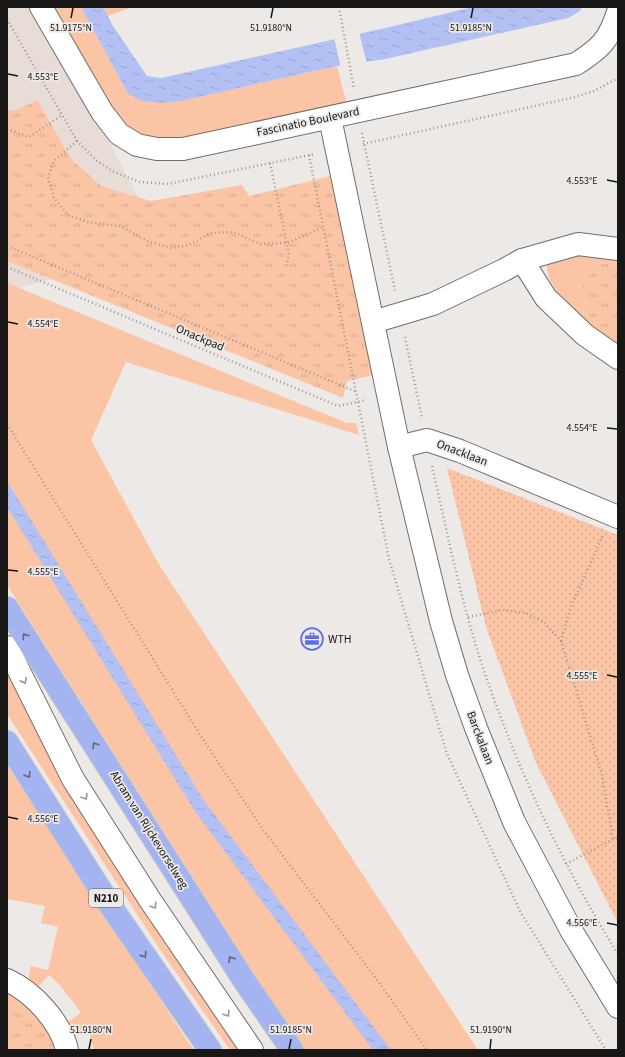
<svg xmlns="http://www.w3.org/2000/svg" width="625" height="1057" font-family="'Source Sans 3',sans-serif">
  <defs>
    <pattern id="park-tufts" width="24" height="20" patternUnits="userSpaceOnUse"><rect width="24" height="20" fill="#fbc5a5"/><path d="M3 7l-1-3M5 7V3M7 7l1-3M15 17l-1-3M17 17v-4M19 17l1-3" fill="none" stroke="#d6a88d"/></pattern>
    <pattern id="garden-dots" width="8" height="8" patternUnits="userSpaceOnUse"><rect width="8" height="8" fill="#fbc5a5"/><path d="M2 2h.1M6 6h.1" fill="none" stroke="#d6a88d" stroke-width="1.8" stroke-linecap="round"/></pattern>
    <pattern id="water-ripples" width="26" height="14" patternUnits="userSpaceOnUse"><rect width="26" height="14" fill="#b3c0f4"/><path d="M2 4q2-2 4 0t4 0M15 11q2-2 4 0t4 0" fill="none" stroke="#99a4d0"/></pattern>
  </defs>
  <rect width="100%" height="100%" fill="#ece9e7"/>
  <!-- built -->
  <polygon fill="#e7dcd6" points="7,7 33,7 112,147 164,247 7,291"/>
  <!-- grass -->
  <g fill="#fbc5a5">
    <polygon points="50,7 81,7 128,94 162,103 181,101 337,66 347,105 168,141 146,137 123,128"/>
    <polygon points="103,7 132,7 108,16"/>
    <path d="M 592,253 L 618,257 L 618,264 L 616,266 L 600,262 L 581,291 L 587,304 L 584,311 L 583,319 C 569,304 546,286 547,264 L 574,256 Z"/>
    <polygon points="7,283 347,423 356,423 359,435 126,362 91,440 158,563 478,1050 304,1050 282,1018 7,585"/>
    <polygon points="618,325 618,344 605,337 611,335"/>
    <polygon points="7,662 243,1050 230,1050 161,951 7,714"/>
    <path d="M 7,765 L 190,1045 L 194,1050 L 94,1050 L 89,1031 L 73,1036 L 67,1023 L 81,1013 C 71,999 62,986 49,975 L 38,987 C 27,979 28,979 31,966 L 48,970 L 58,927 L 41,923 L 45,906 L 7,899 Z"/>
  </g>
  <!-- park -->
  <g fill="url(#park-tufts)">
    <polygon points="37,100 71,159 101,186 151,201 242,185 249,196 331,176 373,375 347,381 343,398 7,261 7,111 16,110"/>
    <polygon points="600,262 615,266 618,264 618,325 611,335 605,337 583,319 584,311 587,304 581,291 583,279 589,269"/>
    <path d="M 7,991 C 13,995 20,998 26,1003 C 40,1014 50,1033 56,1050 L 7,1050 Z"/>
  </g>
  <!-- garden -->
  <polygon fill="url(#garden-dots)" points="447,468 618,535 618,923 536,763 486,627"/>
  <!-- water -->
  <g fill="url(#water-ripples)">
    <polygon points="81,7 103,7 113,26 147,76 161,78 381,29 473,7 582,7 580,11 568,18 385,59 337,66 181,101 162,103 143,101 128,94"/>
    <polygon points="7,481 203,799 391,1050 373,1050 196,813 7,507"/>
  </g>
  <!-- pier -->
  <polygon fill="#ece9e7" points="359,32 367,64 341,68 334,37"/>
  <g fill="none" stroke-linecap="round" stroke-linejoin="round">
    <!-- minor casing -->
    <g stroke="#716e6c" stroke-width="24">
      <g id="minor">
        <path d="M 41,7 L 102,112 L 119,134 L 137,145 L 157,149 L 183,149 L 576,64 C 601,48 609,40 618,12"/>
        <polyline points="330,118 399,447 441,621 457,675 476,728 514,822 571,930 618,1007"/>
        <polyline points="522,260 546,298 585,335 618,358"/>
        <polyline points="373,322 433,304 504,270 522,260 578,244 618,249"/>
        <polyline points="399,447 427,440 460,451 618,517"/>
        <polyline points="7,647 73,779 150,900 252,1050"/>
        <path d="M 7,980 C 33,992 61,1022 67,1050"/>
      </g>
    </g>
    <!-- highway casing -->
    <g stroke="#c8c7c7" stroke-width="24">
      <g id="highway">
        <polyline points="7,608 245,982 292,1050"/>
        <polyline points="7,742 112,908 210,1050"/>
      </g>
    </g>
    <!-- path -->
    <g stroke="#9c9998" stroke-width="2.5" stroke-dasharray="1 3" stroke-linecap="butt">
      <polyline points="339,7 354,89"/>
      <polyline points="7,19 77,141 97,161 114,172 140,182 168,184 315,154"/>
      <polyline points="7,129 29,137 62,115"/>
      <polyline points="362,133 395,291"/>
      <polyline points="77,141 54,161 48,177 54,198 68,215 88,222 120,226 147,241 171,248 189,245 210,233 234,232 260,244 287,243 323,227"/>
      <polyline points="363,144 575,97 594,91 618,78"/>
      <polyline points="309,155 389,559 447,754 521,913 606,1050"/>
      <polyline points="270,163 289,254 286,266"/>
      <polyline points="7,246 357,392"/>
      <polyline points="7,267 338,406 366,400"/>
      <polyline points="405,337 422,418"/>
      <polyline points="7,424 204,741 264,831 375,977 427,1050"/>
      <path d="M 432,466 C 449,541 464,616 490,688 C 523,781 566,871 618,954"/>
      <polyline points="468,617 503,610 526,613 545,623 561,641 602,775 613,839"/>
      <polyline points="561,641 570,609 603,535"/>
      <polyline points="566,864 613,839 618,838"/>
    </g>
    <!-- minor -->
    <use href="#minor" stroke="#fff" stroke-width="22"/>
    <!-- highway -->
    <use href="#highway" stroke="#a4b4f1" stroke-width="22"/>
  </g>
  <!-- one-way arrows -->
  <defs><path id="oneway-chevron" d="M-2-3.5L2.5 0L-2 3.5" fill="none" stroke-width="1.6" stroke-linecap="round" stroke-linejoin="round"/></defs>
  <g stroke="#5e6684">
    <use href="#oneway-chevron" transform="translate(25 636) rotate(-123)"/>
    <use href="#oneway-chevron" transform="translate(95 745) rotate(-123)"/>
    <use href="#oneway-chevron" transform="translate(28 775) rotate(58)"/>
    <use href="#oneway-chevron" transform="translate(144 955) rotate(55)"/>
    <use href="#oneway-chevron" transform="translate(231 959) rotate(-122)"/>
  </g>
  <g stroke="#979796">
    <use href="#oneway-chevron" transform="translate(24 681) rotate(63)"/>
    <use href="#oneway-chevron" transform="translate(85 797) rotate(58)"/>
    <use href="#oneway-chevron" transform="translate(154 906) rotate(56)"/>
    <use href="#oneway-chevron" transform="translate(227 1014) rotate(56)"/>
  </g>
  <!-- ticks -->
  <path fill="none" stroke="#181716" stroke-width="1.5" d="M 71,18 L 73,8M 271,18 L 273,8M 471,18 L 473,8M 8,74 L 18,76M 607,180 L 617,182M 8,322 L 18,324M 607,428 L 617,429M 8,570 L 18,571M 607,675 L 617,677M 8,817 L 18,819M 607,923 L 617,925M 89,1049 L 91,1039M 289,1049 L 291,1039M 490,1049 L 491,1039"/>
  <!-- icons -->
  <defs>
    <g id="office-ring" transform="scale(1.15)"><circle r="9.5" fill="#ece9e7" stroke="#5c6ee5" stroke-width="1.5"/><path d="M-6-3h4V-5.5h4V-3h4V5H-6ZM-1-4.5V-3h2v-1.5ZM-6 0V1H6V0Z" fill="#5c6ee5"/></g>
  </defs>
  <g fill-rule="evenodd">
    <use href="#office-ring" x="312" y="639"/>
  </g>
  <g text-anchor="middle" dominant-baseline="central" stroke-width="3.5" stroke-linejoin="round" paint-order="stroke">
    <!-- shield labels -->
    <rect fill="#ece9e7" stroke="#585655" stroke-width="1" x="89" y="889" width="34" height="18" rx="3"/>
    <g font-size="11" font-weight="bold" fill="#181716">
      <text x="106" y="898">N210</text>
    </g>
    <!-- street labels -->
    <g font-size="12" fill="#181716" stroke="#ece9e7">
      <text transform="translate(308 122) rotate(-12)">Fascinatio Boulevard</text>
      <text transform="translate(200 338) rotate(23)">Onackpad</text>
      <text transform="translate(462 453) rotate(21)">Onacklaan</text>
      <text transform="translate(480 738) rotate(69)">Barckalaan</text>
      <text transform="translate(149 830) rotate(58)">Abram van Rijckevorselweg</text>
    </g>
    <!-- poi labels -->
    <g font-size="12" fill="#181716" stroke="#ece9e7" text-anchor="start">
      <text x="328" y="639">WTH</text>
    </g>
  </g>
  <g font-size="10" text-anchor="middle" fill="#181716" stroke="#ece9e7" stroke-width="3.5" stroke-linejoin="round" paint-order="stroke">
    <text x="71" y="31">51.9175°N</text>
    <text x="271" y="31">51.9180°N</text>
    <text x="471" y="31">51.9185°N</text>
    <text x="43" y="80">4.553°E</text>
    <text x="582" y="184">4.553°E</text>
    <text x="43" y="327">4.554°E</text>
    <text x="582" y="431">4.554°E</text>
    <text x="43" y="575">4.555°E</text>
    <text x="582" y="679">4.555°E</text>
    <text x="43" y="822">4.556°E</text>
    <text x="582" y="926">4.556°E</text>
    <text x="91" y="1033">51.9180°N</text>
    <text x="291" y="1033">51.9185°N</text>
    <text x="491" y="1033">51.9190°N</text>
  </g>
  <!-- border -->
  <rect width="625" height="1057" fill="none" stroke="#181716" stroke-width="16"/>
</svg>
